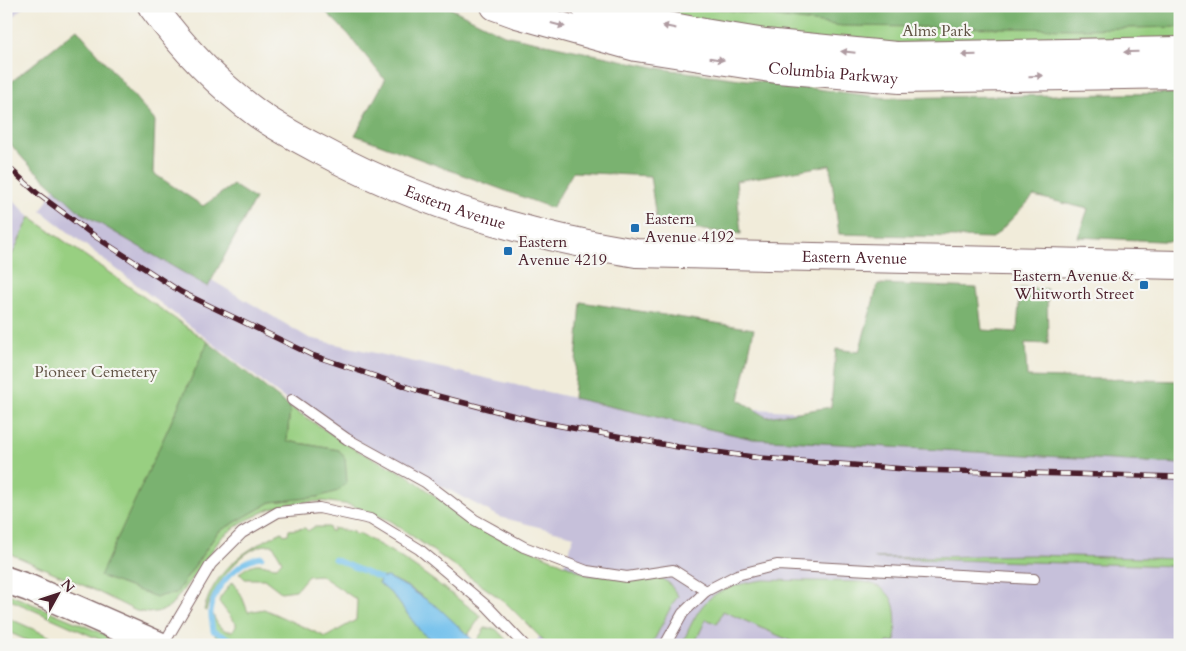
<svg xmlns="http://www.w3.org/2000/svg" width="1186" height="651" font-family="Cardo,serif">
  <rect width="100%" height="100%" fill="#f6f6f2"/>
  <filter id="ink" filterUnits="userSpaceOnUse"><feTurbulence type="fractalNoise" baseFrequency=".02" numOctaves="2"/><feDisplacementMap in="SourceGraphic" scale="10" xChannelSelector="R" yChannelSelector="G"/><feConvolveMatrix kernelMatrix="1 2 1 2 8 2 1 2 1" color-interpolation-filters="sRGB"/></filter>
  <filter id="wash" filterUnits="userSpaceOnUse"><feTurbulence type="fractalNoise" baseFrequency=".0096" numOctaves="4" result="noise"/><feDisplacementMap in="SourceGraphic" scale="20" xChannelSelector="R" yChannelSelector="G"/><feGaussianBlur stdDeviation="1.12" result="paint"/><feColorMatrix in="noise" values="0 0 0 0 0 0 0 0 0 0 0 0 0 0 0 0 0 1.4 0 .05"/><feComposite in="paint" operator="in"/></filter>
  <g filter="url(#wash)">
    <rect width="100%" height="100%" fill="#f1ecda"/>
    <!-- industrial -->
    <g fill="#c6c0da">
      <polygon points="6,6 25,6 6,23"/>
      <polygon points="55,187 309,338 618,408 621,401 1180,434 1180,645 536,645 574,536 500,517 303,413 41,211"/>
      <polygon points="6,192 30,217 6,268"/>
    </g>
    <!-- green -->
    <g fill="#98cf81" stroke="#717756">
      <polygon points="585,6 1180,6 1180,51 896,56"/>
      <path d="M 30,217 L 208,342 L 101,575 L 176,593 L 218,532 L 271,502 L 318,497 L 339,450 L 287,441 L 290,407 L 356,450 L 407,475 L 471,523 L 588,575 L 657,576 L 669,583 L 678,596 C 667,611 661,629 651,645 L 548,645 L 505,602 L 391,521 L 351,505 L 322,501 L 294,503 L 270,509 L 241,523 L 222,537 L 171,606 L 162,611 L 148,613 L 136,611 L 94,590 L 6,552 L 6,268 Z"/>
      <path d="M 314,527 L 329,527 L 330,531 L 333,531 L 333,528 L 353,532 L 355,535 L 359,534 C 403,555 442,587 481,616 L 468,635 C 451,620 403,574 380,578 L 379,583 L 394,596 L 421,632 L 438,645 L 221,645 L 215,635 L 211,614 L 213,614 C 216,623 221,632 232,631 L 236,627 L 236,623 C 229,616 225,609 219,602 L 220,598 L 232,582 L 241,594 L 248,612 L 264,609 L 326,637 L 356,620 L 357,600 L 320,575 L 308,576 L 296,590 L 281,592 L 264,579 L 245,579 L 239,573 C 245,569 252,563 259,564 C 265,564 270,567 277,567 L 282,561 L 273,545 C 245,541 213,586 206,611 L 204,610 C 215,569 246,549 282,532 L 284,535 L 288,534 L 289,530 L 305,528 L 308,531 Z"/>
      <polygon points="1032,555 1180,559 1180,566 874,558"/>
      <path d="M 764,580 L 864,582 C 900,589 896,613 895,642 L 887,642 L 886,645 L 800,645 L 723,611 L 717,624 L 706,619 L 694,645 L 682,645 C 701,598 713,587 764,580 Z"/>
      <polygon points="6,593 130,645 112,645 6,598"/>
      <polygon points="6,617 69,645 37,645 6,631"/>
      <polygon points="485,628 496,629 511,645 478,645 476,642"/>
    </g>
    <!-- forest -->
    <g fill="#7ab26f" stroke="#62684d">
      <polygon points="320,6 446,6 504,35 663,69 886,98 1180,93 1180,242 1078,237 1088,209 1034,196 993,238 839,234 830,165 736,181 741,234 657,225 650,176 573,172 552,208 355,135 385,80 349,35"/>
      <polygon points="697,6 1180,6 1180,27 1079,29 842,26"/>
      <polygon points="77,29 155,121 153,173 203,206 233,185 255,199 208,287 80,212 26,162 6,139 6,86"/>
      <polygon points="878,284 977,288 982,330 1017,332 1020,288 1047,289 1048,344 1025,343 1027,377 1180,381 1180,464 753,439 573,398 581,302 754,329 739,400 767,417 831,407 836,349 859,352"/>
      <polygon points="208,342 290,407 287,441 339,450 345,458 347,482 338,491 318,497 271,502 218,532 176,593 156,597 100,576"/>
    </g>
    <!-- water -->
    <polygon fill="#71c0ec" stroke="#5e708c" points="387,577 407,587 439,608 478,645 438,645 421,632 394,596 379,583 380,578"/>
    <g fill="none" stroke-linecap="round" stroke-linejoin="round">
      <!-- stream -->
      <g stroke="#71c0ec" stroke-width="5">
        <polyline points="334,559 380,578"/>
        <path d="M 244,645 L 213,631 C 212,622 209,612 212,603 C 218,584 242,558 262,557"/>
      </g>
    </g>
  </g>
  <g filter="url(#ink)">
    <g fill="none" stroke-linecap="round" stroke-linejoin="round">
      <!-- service casing -->
      <g stroke="#846768" stroke-width="12">
        <g id="service">
          <polyline points="292,400 347,439 425,482 475,520 524,547 587,571 627,577 673,570 706,591"/>
          <polyline points="163,645 211,564 242,533 278,512 319,508 370,519 419,549 488,607 524,645"/>
          <polyline points="665,645 683,613 706,591 737,575 777,565 1034,579"/>
        </g>
      </g>
      <!-- tertiary casing -->
      <g stroke="#846768" stroke-width="29">
        <polyline id="tertiary" points="6,580 29,588 159,645"/>
      </g>
      <!-- primary casing -->
      <g stroke="#846768" stroke-width="30">
        <g id="primary">
          <path id="s1" d="M 152,6 C 182,47 217,84 258,114 C 278,128 299,139 320,150 C 419,204 526,235 636,253 L 1180,265"/>
        </g>
      </g>
      <!-- motorway casing -->
      <g stroke="#846768" stroke-width="30">
        <g id="motorway">
          <path id="s2" d="M 495,6 L 517,14 L 636,47 L 777,69 L 900,79 L 1180,74"/>
          <polyline points="585,6 637,20 704,33 765,43 896,56 1180,51"/>
        </g>
      </g>
      <!-- service -->
      <use href="#service" stroke="#fff" stroke-width="10"/>
      <!-- tertiary -->
      <use href="#tertiary" stroke="#fff" stroke-width="26"/>
      <!-- primary -->
      <use href="#primary" stroke="#fff" stroke-width="28"/>
      <!-- motorway -->
      <use href="#motorway" stroke="#fff" stroke-width="28"/>
      <!-- rail casing -->
      <g stroke="#4a1f2b" stroke-width="5.5">
        <polyline id="rail" points="6,165 38,194 96,237 181,292 312,355 422,392 539,422 678,447 761,458 918,470 1180,477"/>
      </g>
      <!-- rail -->
      <use href="#rail" stroke="#f6f6f2" stroke-width="4" stroke-dasharray="11" stroke-linecap="butt"/>
    </g>
    <!-- one-way arrows -->
    <defs><path id="oneway-solid" d="M-6-.8H1V-3.2L6.5 0L1 3.2V.8H-6Z" transform="scale(1.25)"/></defs>
    <g fill="#ae9aa0">
      <use href="#oneway-solid" transform="translate(558 25) rotate(15)"/>
      <use href="#oneway-solid" transform="translate(669 27) rotate(-169)"/>
      <use href="#oneway-solid" transform="translate(848 52) rotate(-174)"/>
      <use href="#oneway-solid" transform="translate(1131 52) rotate(179)"/>
      <use href="#oneway-solid" transform="translate(969 55) rotate(179)"/>
      <use href="#oneway-solid" transform="translate(717 59) rotate(9)"/>
      <use href="#oneway-solid" transform="translate(1036 76) rotate(-1)"/>
    </g>
  </g>
  <!-- markers -->
  <g fill="#1f6fb2" stroke="#f6f6f2" stroke-width="2">
    <rect x="630" y="223" width="10" height="10" rx="2.5"/>
    <rect x="503" y="246" width="10" height="10" rx="2.5"/>
    <rect x="1139" y="280" width="10" height="10" rx="2.5"/>
  </g>
  <g text-anchor="middle" dominant-baseline="central" stroke-width="4.5" stroke-linejoin="round" paint-order="stroke">
    <!-- park labels -->
    <g font-size="16" fill="#615445" stroke="#f6f6f2">
      <text x="937" y="31">Alms Park</text>
      <text x="96" y="372">Pioneer Cemetery</text>
    </g>
    <!-- street labels -->
    <g font-size="16" fill="#4a1f2b" stroke="#f6f6f2">
      <text stroke="none"><textPath href="#s2" startOffset="346">Columbia Parkway</textPath></text>
      <text stroke="none"><textPath href="#s1" startOffset="371">Eastern Avenue</textPath></text>
      <text stroke="none"><textPath href="#s1" startOffset="776">Eastern Avenue</textPath></text>
    </g>
    <!-- poi labels -->
    <g font-size="16" fill="#4a1f2b" stroke="#f6f6f2" text-anchor="start">
      <text x="645" y="219">Eastern<tspan x="645" dy="18">Avenue 4192</tspan></text>
      <text x="518" y="242">Eastern<tspan x="518" dy="18">Avenue 4219</tspan></text>
      <text x="1134" y="276" text-anchor="end">Eastern Avenue &amp;<tspan x="1134" dy="18">Whitworth Street</tspan></text>
    </g>
  </g>
  <!-- margin -->
  <rect width="1186" height="651" fill="none" stroke="#f6f6f2" stroke-width="25"/>
  <!-- north arrow -->
  <g transform="translate(58 594) rotate(50)" stroke="#f6f6f2" stroke-width="4" paint-order="stroke">
  <path d="M0-4L9 19L0 12L-9 19Z" fill="#4a1f2b"/>
  <text y="-8" font-size="14" font-weight="bold" text-anchor="middle" fill="#4a1f2b">N</text>
  </g>
</svg>
